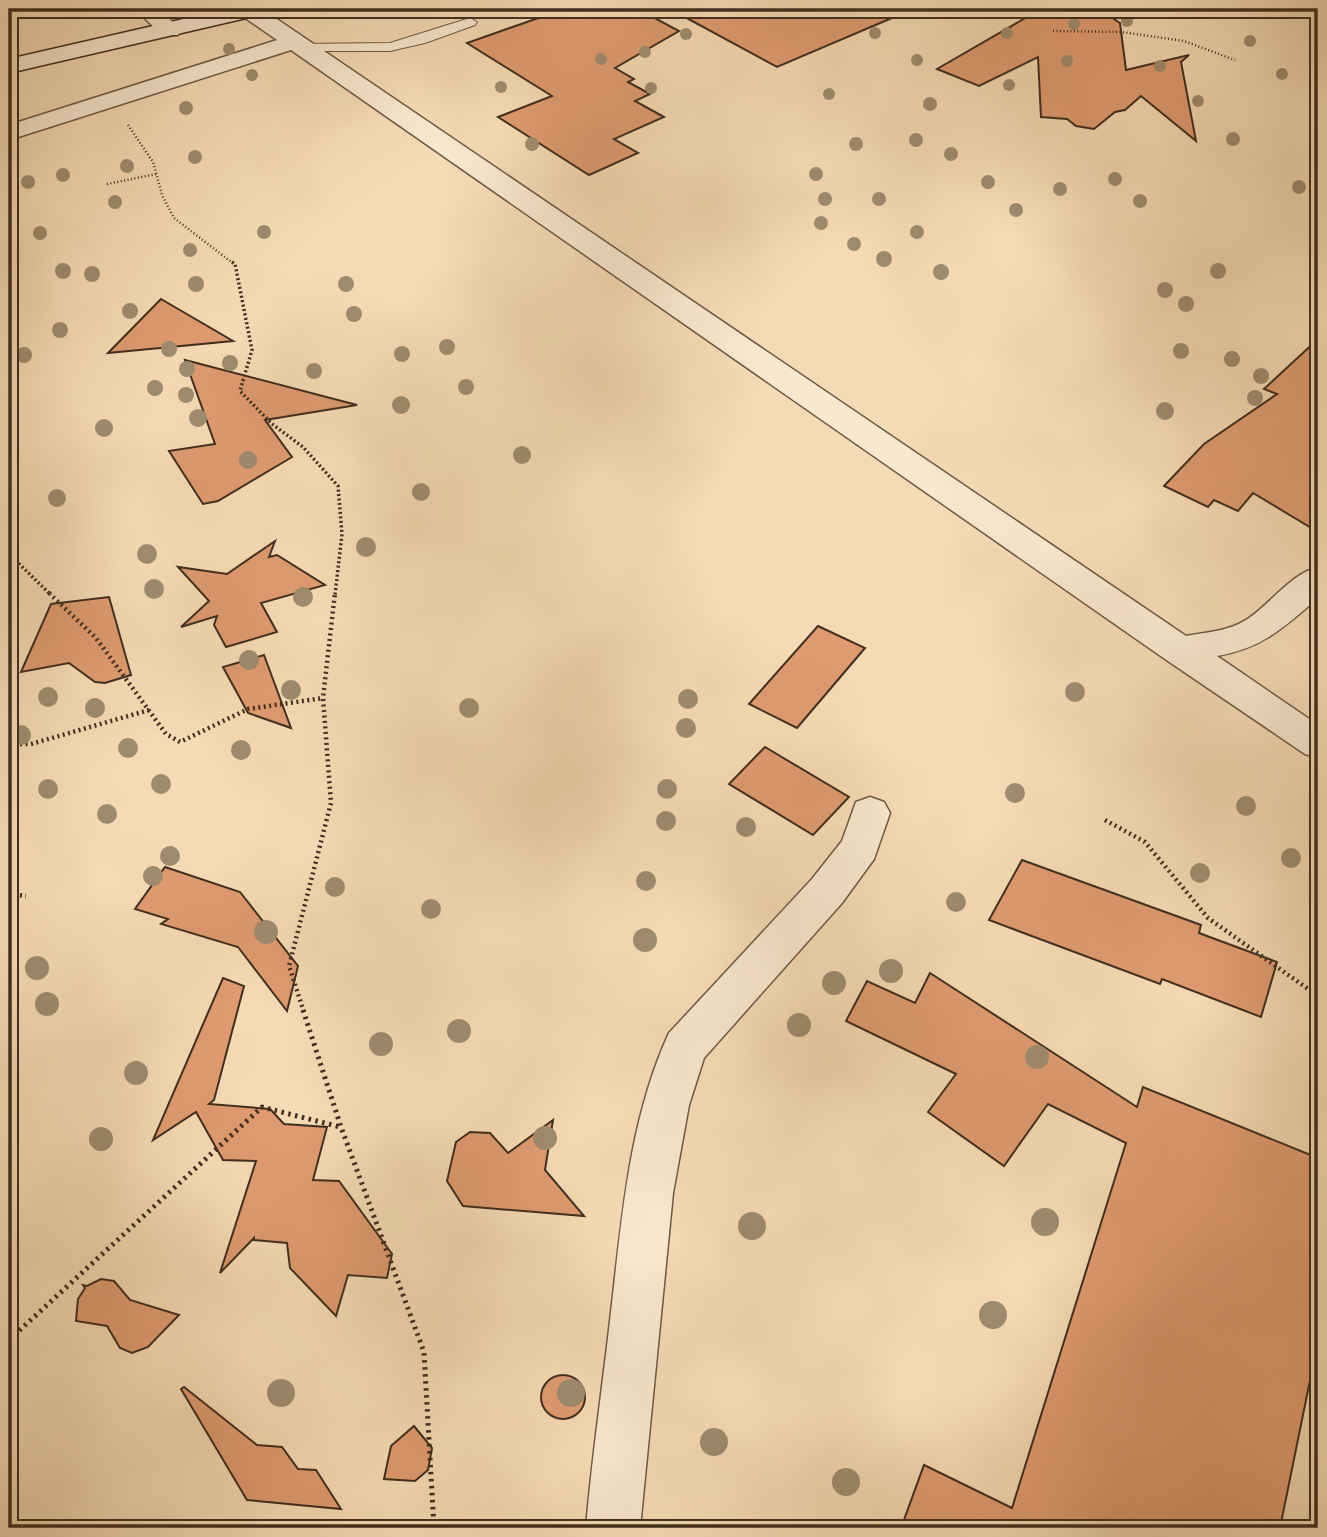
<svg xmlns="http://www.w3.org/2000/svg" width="1327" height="1537" font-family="Cardo,serif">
  <rect width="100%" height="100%" fill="#f5dbb5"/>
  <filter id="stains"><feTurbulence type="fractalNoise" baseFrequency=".00286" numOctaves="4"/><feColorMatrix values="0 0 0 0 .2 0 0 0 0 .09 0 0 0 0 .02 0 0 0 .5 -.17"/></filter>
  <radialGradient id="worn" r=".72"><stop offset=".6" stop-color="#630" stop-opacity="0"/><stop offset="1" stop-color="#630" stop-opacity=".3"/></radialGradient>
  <!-- building -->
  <g fill="#df9b6f" stroke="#402e1f" stroke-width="2">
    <polygon points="564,9 638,9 679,31 615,68 634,79 628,82 650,94 635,101 664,117 614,139 638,153 589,175 498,117 552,96 467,43"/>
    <polygon points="670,9 913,9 777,67"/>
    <polygon points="1041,9 1099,9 1120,23 1126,70 1189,55 1181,62 1196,141 1141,96 1125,110 1115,112 1094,129 1076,126 1067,119 1041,117 1038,57 979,86 937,69"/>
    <polygon points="161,299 233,341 108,353"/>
    <polygon points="1318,339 1318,532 1253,493 1238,511 1214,500 1208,507 1164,486 1204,444 1277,394 1264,389"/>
    <polygon points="185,360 357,405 265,420 292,457 218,501 203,504 169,451 215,444"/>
    <polygon points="275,541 269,557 277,555 325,585 261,603 277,632 226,647 214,625 217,616 181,627 209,601 178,567 227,574"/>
    <polygon points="109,597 131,675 105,683 95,682 69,663 21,672 51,604"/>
    <polygon points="818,626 865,648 797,728 749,704"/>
    <polygon points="264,655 291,728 248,713 223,667"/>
    <polygon points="765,747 849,797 813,835 729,784"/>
    <polygon points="1022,860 1201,925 1199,933 1277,962 1261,1017 1162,979 1160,984 989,920"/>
    <polygon points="165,867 240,892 298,966 287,1011 238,947 161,924 168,919 135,909"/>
    <polygon points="930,973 1137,1107 1143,1087 1318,1158 1318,1341 1280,1528 901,1528 924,1465 1012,1508 1126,1143 1048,1104 1004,1166 928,1112 956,1074 846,1021 867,981 915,1003"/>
    <polygon points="223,978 244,986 214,1100 209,1104 270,1109 284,1124 327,1127 313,1180 339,1181 392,1254 387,1278 348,1275 336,1316 290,1268 287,1243 254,1240 254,1238 220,1273 256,1161 223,1160 196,1112 153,1140"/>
    <polygon points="553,1120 545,1170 584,1216 463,1206 447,1181 456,1142 470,1132 490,1133 508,1153"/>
    <polygon points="101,1279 114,1281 130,1300 179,1315 148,1347 132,1353 120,1348 107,1326 76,1321 78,1299 85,1288 83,1285 87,1286"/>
    <circle cx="563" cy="1397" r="22"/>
    <polygon points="184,1387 257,1445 282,1447 298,1469 316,1470 341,1509 247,1500 181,1389"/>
    <polygon points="414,1426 432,1448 428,1470 415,1481 384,1479 391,1446"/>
  </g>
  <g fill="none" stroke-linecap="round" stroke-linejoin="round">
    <!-- lane casing -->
    <g stroke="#6d5944" stroke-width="2">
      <polygon id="lane" points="470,18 477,22 475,25 425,43 390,51 302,51 295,47 297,44 390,43"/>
    </g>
    <!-- street casing -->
    <g stroke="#6d5944" stroke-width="3">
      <g id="street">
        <polygon points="135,9 159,9 181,30 178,35 162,35"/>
        <path d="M 239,9 L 262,9 L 1186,636 C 1207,632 1231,631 1249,618 C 1272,602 1291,574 1318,567 L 1318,598 C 1284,627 1263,648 1217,656 L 1318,725 L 1318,758 L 1305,754 L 1165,659 L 291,50 L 9,140 L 9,125 L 277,40 L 241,15 Z"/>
        <path d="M 870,797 L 884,802 L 890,813 L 874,859 L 842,903 L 704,1058 L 689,1105 L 673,1193 L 640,1528 L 586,1528 C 592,1456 603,1384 611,1312 C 622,1218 629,1120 669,1033 L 812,879 L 842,841 L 856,802 Z"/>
      </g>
    </g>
    <!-- secondary casing -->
    <g stroke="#402e1f" stroke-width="3">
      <polygon id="secondary" points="227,9 266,9 263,14 255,16 9,73 9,59"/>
    </g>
    <!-- path-far3 -->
    <g stroke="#402e1f" stroke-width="2.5" stroke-dasharray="1 2.5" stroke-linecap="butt">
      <polyline points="1053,31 1122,32 1184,41 1235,60"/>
      <polyline points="128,125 153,162 162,195 174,218 234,264"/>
      <polyline points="107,184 156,174"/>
    </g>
    <!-- path-far2 -->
    <g stroke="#402e1f" stroke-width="3.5" stroke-dasharray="2 2.5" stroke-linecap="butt">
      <polyline points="232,262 235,264 252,350 240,391 272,424 303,447 338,486 342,534 335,595"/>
      <polyline points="9,554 51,595"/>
    </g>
    <!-- path-far1 -->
    <g stroke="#402e1f" stroke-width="4.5" stroke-dasharray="2 3.5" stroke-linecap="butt">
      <polyline points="49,593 96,638 166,734 180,742 248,709 323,698"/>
      <polyline points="9,744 31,744 149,710"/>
      <polyline points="1105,820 1145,842 1208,918 1318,996"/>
      <polyline points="9,894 26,896"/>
      <polyline points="304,1012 289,966 331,803 323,698 335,593"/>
    </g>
    <!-- path -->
    <g stroke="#402e1f" stroke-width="5" stroke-dasharray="2.5 4.5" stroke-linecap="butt">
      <polyline points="303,1010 341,1127 424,1352 434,1528"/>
      <polyline points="9,1340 262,1107 340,1127"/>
    </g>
    <!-- lane -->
    <use href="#lane" fill="#f8e8cf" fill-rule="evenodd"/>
    <!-- street -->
    <use href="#street" fill="#f8e8cf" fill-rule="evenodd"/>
    <!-- secondary -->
    <use href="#secondary" fill="#f8e8cf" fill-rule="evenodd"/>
  </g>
  <!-- trees -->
  <g fill="#9e8c6f">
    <circle cx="1127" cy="21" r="6"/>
    <circle cx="1074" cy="24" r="6"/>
    <circle cx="875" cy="33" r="6"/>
    <circle cx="1007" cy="33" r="6"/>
    <circle cx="686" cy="34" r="6"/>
    <circle cx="1250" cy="41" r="6"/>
    <circle cx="229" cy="49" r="6"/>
    <circle cx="645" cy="52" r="6"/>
    <circle cx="601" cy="59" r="6"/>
    <circle cx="917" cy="60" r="6"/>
    <circle cx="1067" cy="61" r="6"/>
    <circle cx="1160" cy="66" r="6"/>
    <circle cx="1282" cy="74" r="6"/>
    <circle cx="252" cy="75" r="6"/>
    <circle cx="1009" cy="85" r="6"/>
    <circle cx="501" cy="87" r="6"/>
    <circle cx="651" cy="88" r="6"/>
    <circle cx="829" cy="94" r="6"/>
    <circle cx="1198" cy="101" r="6"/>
    <circle cx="930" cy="104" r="7"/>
    <circle cx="186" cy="108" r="7"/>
    <circle cx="1233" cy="139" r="7"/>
    <circle cx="916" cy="140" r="7"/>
    <circle cx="532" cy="144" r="7"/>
    <circle cx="856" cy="144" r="7"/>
    <circle cx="951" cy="154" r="7"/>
    <circle cx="195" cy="157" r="7"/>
    <circle cx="127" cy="166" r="7"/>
    <circle cx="816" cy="174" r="7"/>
    <circle cx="63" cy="175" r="7"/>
    <circle cx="1115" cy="179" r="7"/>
    <circle cx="28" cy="182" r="7"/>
    <circle cx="988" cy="182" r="7"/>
    <circle cx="1299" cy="187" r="7"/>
    <circle cx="1060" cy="189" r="7"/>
    <circle cx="825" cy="199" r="7"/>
    <circle cx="879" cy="199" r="7"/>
    <circle cx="1140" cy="201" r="7"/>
    <circle cx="115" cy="202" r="7"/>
    <circle cx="1016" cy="210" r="7"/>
    <circle cx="821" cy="223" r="7"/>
    <circle cx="264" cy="232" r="7"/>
    <circle cx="917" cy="232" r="7"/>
    <circle cx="40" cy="233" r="7"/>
    <circle cx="854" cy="244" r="7"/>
    <circle cx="190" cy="250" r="7"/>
    <circle cx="884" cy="259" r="8"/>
    <circle cx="63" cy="271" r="8"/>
    <circle cx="1218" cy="271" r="8"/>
    <circle cx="941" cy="272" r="8"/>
    <circle cx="92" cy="274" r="8"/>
    <circle cx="196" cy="284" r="8"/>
    <circle cx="346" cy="284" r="8"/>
    <circle cx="1165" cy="290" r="8"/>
    <circle cx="1186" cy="304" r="8"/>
    <circle cx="130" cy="311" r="8"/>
    <circle cx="354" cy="314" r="8"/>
    <circle cx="60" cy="330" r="8"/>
    <circle cx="447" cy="347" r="8"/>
    <circle cx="169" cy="349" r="8"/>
    <circle cx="1181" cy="351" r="8"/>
    <circle cx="402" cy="354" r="8"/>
    <circle cx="24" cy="355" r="8"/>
    <circle cx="1232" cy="359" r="8"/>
    <circle cx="230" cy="363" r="8"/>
    <circle cx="187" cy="369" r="8"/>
    <circle cx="314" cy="371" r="8"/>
    <circle cx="1261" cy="376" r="8"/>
    <circle cx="466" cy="387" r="8"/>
    <circle cx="155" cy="388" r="8"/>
    <circle cx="186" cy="395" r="8"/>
    <circle cx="1255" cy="398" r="8"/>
    <circle cx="401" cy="405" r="9"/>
    <circle cx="1165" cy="411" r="9"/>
    <circle cx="198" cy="418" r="9"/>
    <circle cx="104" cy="428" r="9"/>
    <circle cx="522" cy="455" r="9"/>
    <circle cx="248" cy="460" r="9"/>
    <circle cx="421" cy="492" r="9"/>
    <circle cx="57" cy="498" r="9"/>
    <circle cx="366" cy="547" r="10"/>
    <circle cx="147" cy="554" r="10"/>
    <circle cx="154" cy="589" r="10"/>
    <circle cx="303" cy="597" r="10"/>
    <circle cx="249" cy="660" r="10"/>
    <circle cx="291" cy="690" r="10"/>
    <circle cx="1075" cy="692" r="10"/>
    <circle cx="48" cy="697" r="10"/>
    <circle cx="688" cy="699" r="10"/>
    <circle cx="95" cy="708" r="10"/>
    <circle cx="469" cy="708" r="10"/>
    <circle cx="686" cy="728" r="10"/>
    <circle cx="21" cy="735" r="10"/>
    <circle cx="128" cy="748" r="10"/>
    <circle cx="241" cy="750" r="10"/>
    <circle cx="161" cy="784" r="10"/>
    <circle cx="48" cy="789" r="10"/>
    <circle cx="667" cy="789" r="10"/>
    <circle cx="1015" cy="793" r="10"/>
    <circle cx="1246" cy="806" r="10"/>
    <circle cx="107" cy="814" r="10"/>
    <circle cx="666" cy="821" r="10"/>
    <circle cx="746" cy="827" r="10"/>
    <circle cx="170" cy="856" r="10"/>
    <circle cx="1291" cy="858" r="10"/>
    <circle cx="1200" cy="873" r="10"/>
    <circle cx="153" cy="876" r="10"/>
    <circle cx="646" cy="881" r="10"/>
    <circle cx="335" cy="887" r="10"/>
    <circle cx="956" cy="902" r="10"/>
    <circle cx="431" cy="909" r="10"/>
    <circle cx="266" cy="932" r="12"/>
    <circle cx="645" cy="940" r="12"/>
    <circle cx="37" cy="968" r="12"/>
    <circle cx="891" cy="971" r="12"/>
    <circle cx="834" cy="983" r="12"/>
    <circle cx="47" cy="1004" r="12"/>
    <circle cx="799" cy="1025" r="12"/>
    <circle cx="459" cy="1031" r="12"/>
    <circle cx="381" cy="1044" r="12"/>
    <circle cx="1037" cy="1057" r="12"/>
    <circle cx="136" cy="1073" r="12"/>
    <circle cx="545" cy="1138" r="12"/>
    <circle cx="101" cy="1139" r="12"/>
    <circle cx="1045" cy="1222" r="14"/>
    <circle cx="752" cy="1226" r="14"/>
    <circle cx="993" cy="1315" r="14"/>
    <circle cx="281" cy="1393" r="14"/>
    <circle cx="571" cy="1393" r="14"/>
    <circle cx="714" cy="1442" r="14"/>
    <circle cx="846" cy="1482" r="14"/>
  </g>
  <!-- margin -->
  <rect width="1327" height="1537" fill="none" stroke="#f5dbb5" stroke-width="35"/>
  <rect x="10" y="10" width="1306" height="1516" fill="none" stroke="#402e1f" stroke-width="3.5"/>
  <rect x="18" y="18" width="1292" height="1502" fill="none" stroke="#402e1f" stroke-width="2"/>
  <rect width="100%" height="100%" filter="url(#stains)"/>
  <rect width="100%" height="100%" fill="url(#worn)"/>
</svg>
